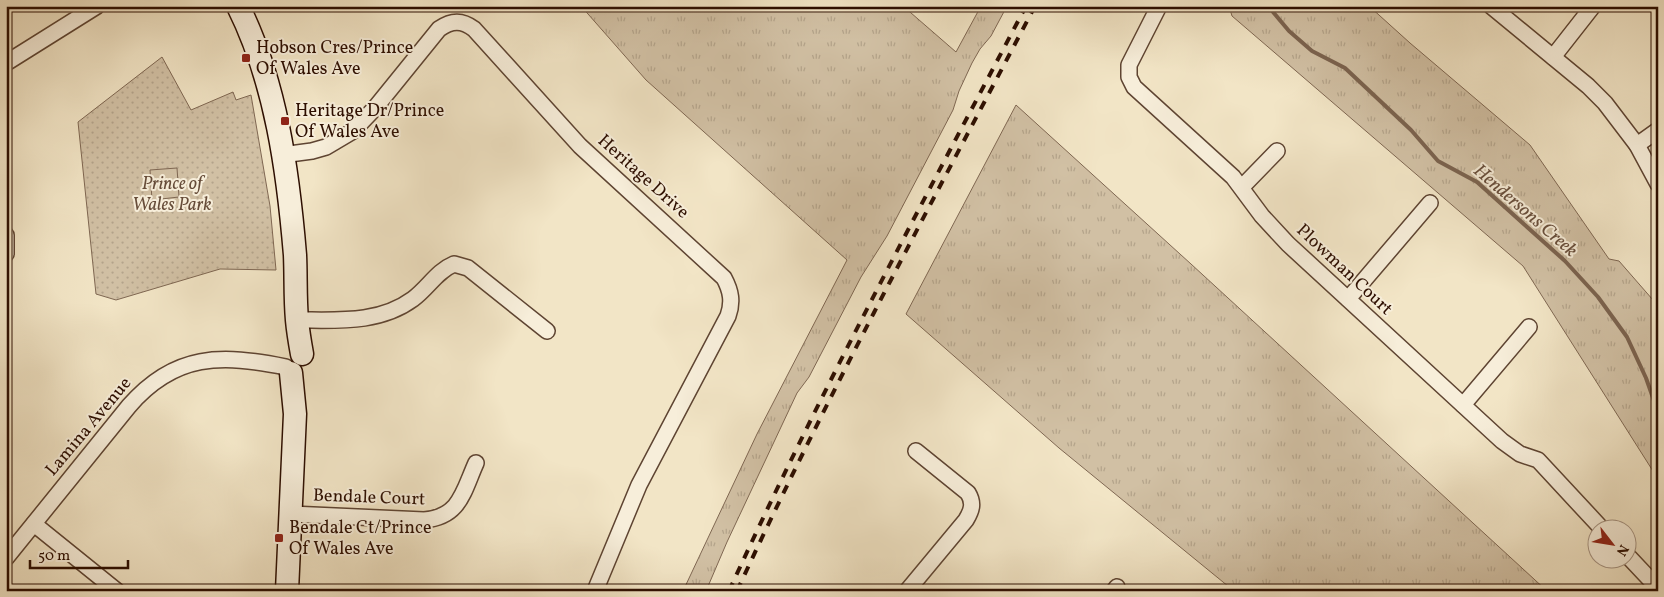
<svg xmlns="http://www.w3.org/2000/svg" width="1664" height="597" font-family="Vollkorn,serif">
  <defs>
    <pattern id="grass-tufts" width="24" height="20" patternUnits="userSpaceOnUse" patternTransform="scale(1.25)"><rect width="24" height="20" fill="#d1c0a4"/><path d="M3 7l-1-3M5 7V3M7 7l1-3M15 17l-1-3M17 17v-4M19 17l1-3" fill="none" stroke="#b4a48b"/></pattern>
    <pattern id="park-dots" width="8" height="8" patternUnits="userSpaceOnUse" patternTransform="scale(1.25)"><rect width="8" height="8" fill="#d1c0a4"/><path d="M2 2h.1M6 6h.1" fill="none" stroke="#b4a48b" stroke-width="1.8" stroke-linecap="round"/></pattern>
  </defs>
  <rect width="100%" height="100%" fill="#f2e5c6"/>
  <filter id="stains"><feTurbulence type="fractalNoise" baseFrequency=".004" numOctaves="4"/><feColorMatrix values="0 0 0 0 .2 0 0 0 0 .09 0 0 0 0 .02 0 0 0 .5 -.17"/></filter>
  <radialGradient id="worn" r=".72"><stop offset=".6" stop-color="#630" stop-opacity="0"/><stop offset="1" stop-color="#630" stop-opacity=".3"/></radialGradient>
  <!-- grass -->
  <g fill="url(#grass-tufts)" stroke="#7f6752">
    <polygon points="581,6 903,6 956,52 981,6 1007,6 991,36 980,49 972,63 959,91 953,110 887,236 861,277 809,377 797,393 727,542 706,591 683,591 757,434 847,260 646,80"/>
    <polygon points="1229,6 1369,6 1410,43 1530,145 1609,259 1619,261 1653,300 1658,311 1658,479 1523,266 1232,16"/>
    <polygon points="1016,105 1191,264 1547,591 1234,591 1059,448 906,314"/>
  </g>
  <!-- park -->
  <polygon fill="url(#park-dots)" stroke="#7f6752" points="162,57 191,110 233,92 236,100 251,95 270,206 276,270 220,269 116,300 96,294 78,122"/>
  <!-- garden -->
  <polygon fill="#d1c0a4" stroke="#7f6752" points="177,168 179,197 152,200 150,170"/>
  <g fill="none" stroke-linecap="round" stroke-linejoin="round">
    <!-- stream -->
    <polyline stroke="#7b634f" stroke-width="4" points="1268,6 1289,31 1312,51 1345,68 1411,130 1438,161 1477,182 1565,261 1598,297 1627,337 1646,378 1658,412"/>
    <!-- street casing -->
    <g stroke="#5e4432" stroke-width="18">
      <g id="street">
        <polyline points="1159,6 1129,65 1129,77 1134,87 1233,177 1262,216 1288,244 1502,441 1520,454 1538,460 1603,530"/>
        <polyline points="1491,6 1588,86 1605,103 1637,145 1658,184"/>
        <polyline points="1553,57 1593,6"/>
        <polyline points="6,63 97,6"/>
        <polyline points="1637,145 1658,130"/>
        <path d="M 282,155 L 312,151 L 326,147 L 353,131 L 375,108 L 439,29 C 452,20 462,20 474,29 L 580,146 L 724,278 C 731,291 733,302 728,316 L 639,485 L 595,591"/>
        <polyline points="1242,187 1277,151"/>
        <polyline points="6,235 6,254"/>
        <polyline points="1348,299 1430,203"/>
        <path d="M 297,320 C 337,320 379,324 413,299 C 428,288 437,271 454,264 L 468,268 L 547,331"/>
        <polyline points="1463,405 1529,327"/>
        <path d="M 291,514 L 424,520 C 460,517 463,492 476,463"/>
        <polyline points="34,524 117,591"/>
        <polyline points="1626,554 1658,588"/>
        <path d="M 6,558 L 129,406 C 175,353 221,354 286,367"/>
        <path d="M 907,591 L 966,520 C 972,510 974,503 968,493 L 916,451"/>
        <polyline points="1114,591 1117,587"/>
      </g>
    </g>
    <!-- secondary casing -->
    <g stroke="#2d0e00" stroke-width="25">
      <g id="secondary">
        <path d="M 238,6 C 276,82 288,171 295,255 C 296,276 295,298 297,320 C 298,331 300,343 302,354"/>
        <polyline points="287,591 295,414 291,373"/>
      </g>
    </g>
    <!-- street -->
    <use href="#street" stroke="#f7eeda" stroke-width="15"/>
    <!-- secondary -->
    <use href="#secondary" stroke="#f7eeda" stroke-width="22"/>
    <!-- rail -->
    <g stroke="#2d0e00" stroke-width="4" stroke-dasharray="9 9" stroke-linecap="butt">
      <path d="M 729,591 C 820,392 924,200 1026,6"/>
      <path d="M 737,591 C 829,392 933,200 1035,6"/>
    </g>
  </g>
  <!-- markers -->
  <g fill="#8f2418" stroke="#f7eeda" stroke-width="2">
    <rect x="241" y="53" width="10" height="10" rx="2.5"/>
    <rect x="280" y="116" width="10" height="10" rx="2.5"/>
    <rect x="274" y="533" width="10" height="10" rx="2.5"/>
  </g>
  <g text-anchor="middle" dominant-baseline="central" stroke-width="4" stroke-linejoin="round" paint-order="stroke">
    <!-- poi labels -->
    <g font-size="18" fill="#2d0e00" stroke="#f7eeda" text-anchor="start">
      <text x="256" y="48">Hobson Cres/Prince<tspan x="256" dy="21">Of Wales Ave</tspan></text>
      <text x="295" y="111">Heritage Dr/Prince<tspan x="295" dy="21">Of Wales Ave</tspan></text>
      <text x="289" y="528">Bendale Ct/Prince<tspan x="289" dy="21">Of Wales Ave</tspan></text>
    </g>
    <!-- street labels -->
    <g font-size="18" fill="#2d0e00" stroke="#f7eeda">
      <text transform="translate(643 177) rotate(42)">Heritage Drive</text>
      <text transform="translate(1344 270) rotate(43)">Plowman Court</text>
      <text transform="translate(89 427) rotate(-50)">Lamina Avenue</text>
      <text transform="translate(369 498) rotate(2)">Bendale Court</text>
    </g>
    <!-- park labels -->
    <g font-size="18" font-style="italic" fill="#664c39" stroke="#f7eeda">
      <text x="172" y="184">Prince of<tspan x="172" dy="21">Wales Park</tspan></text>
    </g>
    <!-- water labels -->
    <g font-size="19" font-style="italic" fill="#684e3b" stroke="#f7eeda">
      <text transform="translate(1525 211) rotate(41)">Hendersons Creek</text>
    </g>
  </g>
  <!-- margin -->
  <rect width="1664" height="597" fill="none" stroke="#f2e5c6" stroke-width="25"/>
  <rect x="8" y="8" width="1649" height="582" fill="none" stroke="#2d0e00" stroke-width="2.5"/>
  <rect x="12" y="12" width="1639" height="572" fill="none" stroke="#2d0e00"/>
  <!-- north arrow -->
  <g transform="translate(1612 544) rotate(121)"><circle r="24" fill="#f7eeda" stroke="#a69483"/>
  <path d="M0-4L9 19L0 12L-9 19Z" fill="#8f2418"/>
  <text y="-8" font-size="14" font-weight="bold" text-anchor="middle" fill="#2d0e00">N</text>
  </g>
  <!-- scale -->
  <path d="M30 560v8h98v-8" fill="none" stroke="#2d0e00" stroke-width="2.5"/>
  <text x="38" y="560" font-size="15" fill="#2d0e00" stroke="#f7eeda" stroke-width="4" paint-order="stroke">50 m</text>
  <rect width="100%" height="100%" filter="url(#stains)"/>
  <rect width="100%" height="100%" fill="url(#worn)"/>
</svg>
